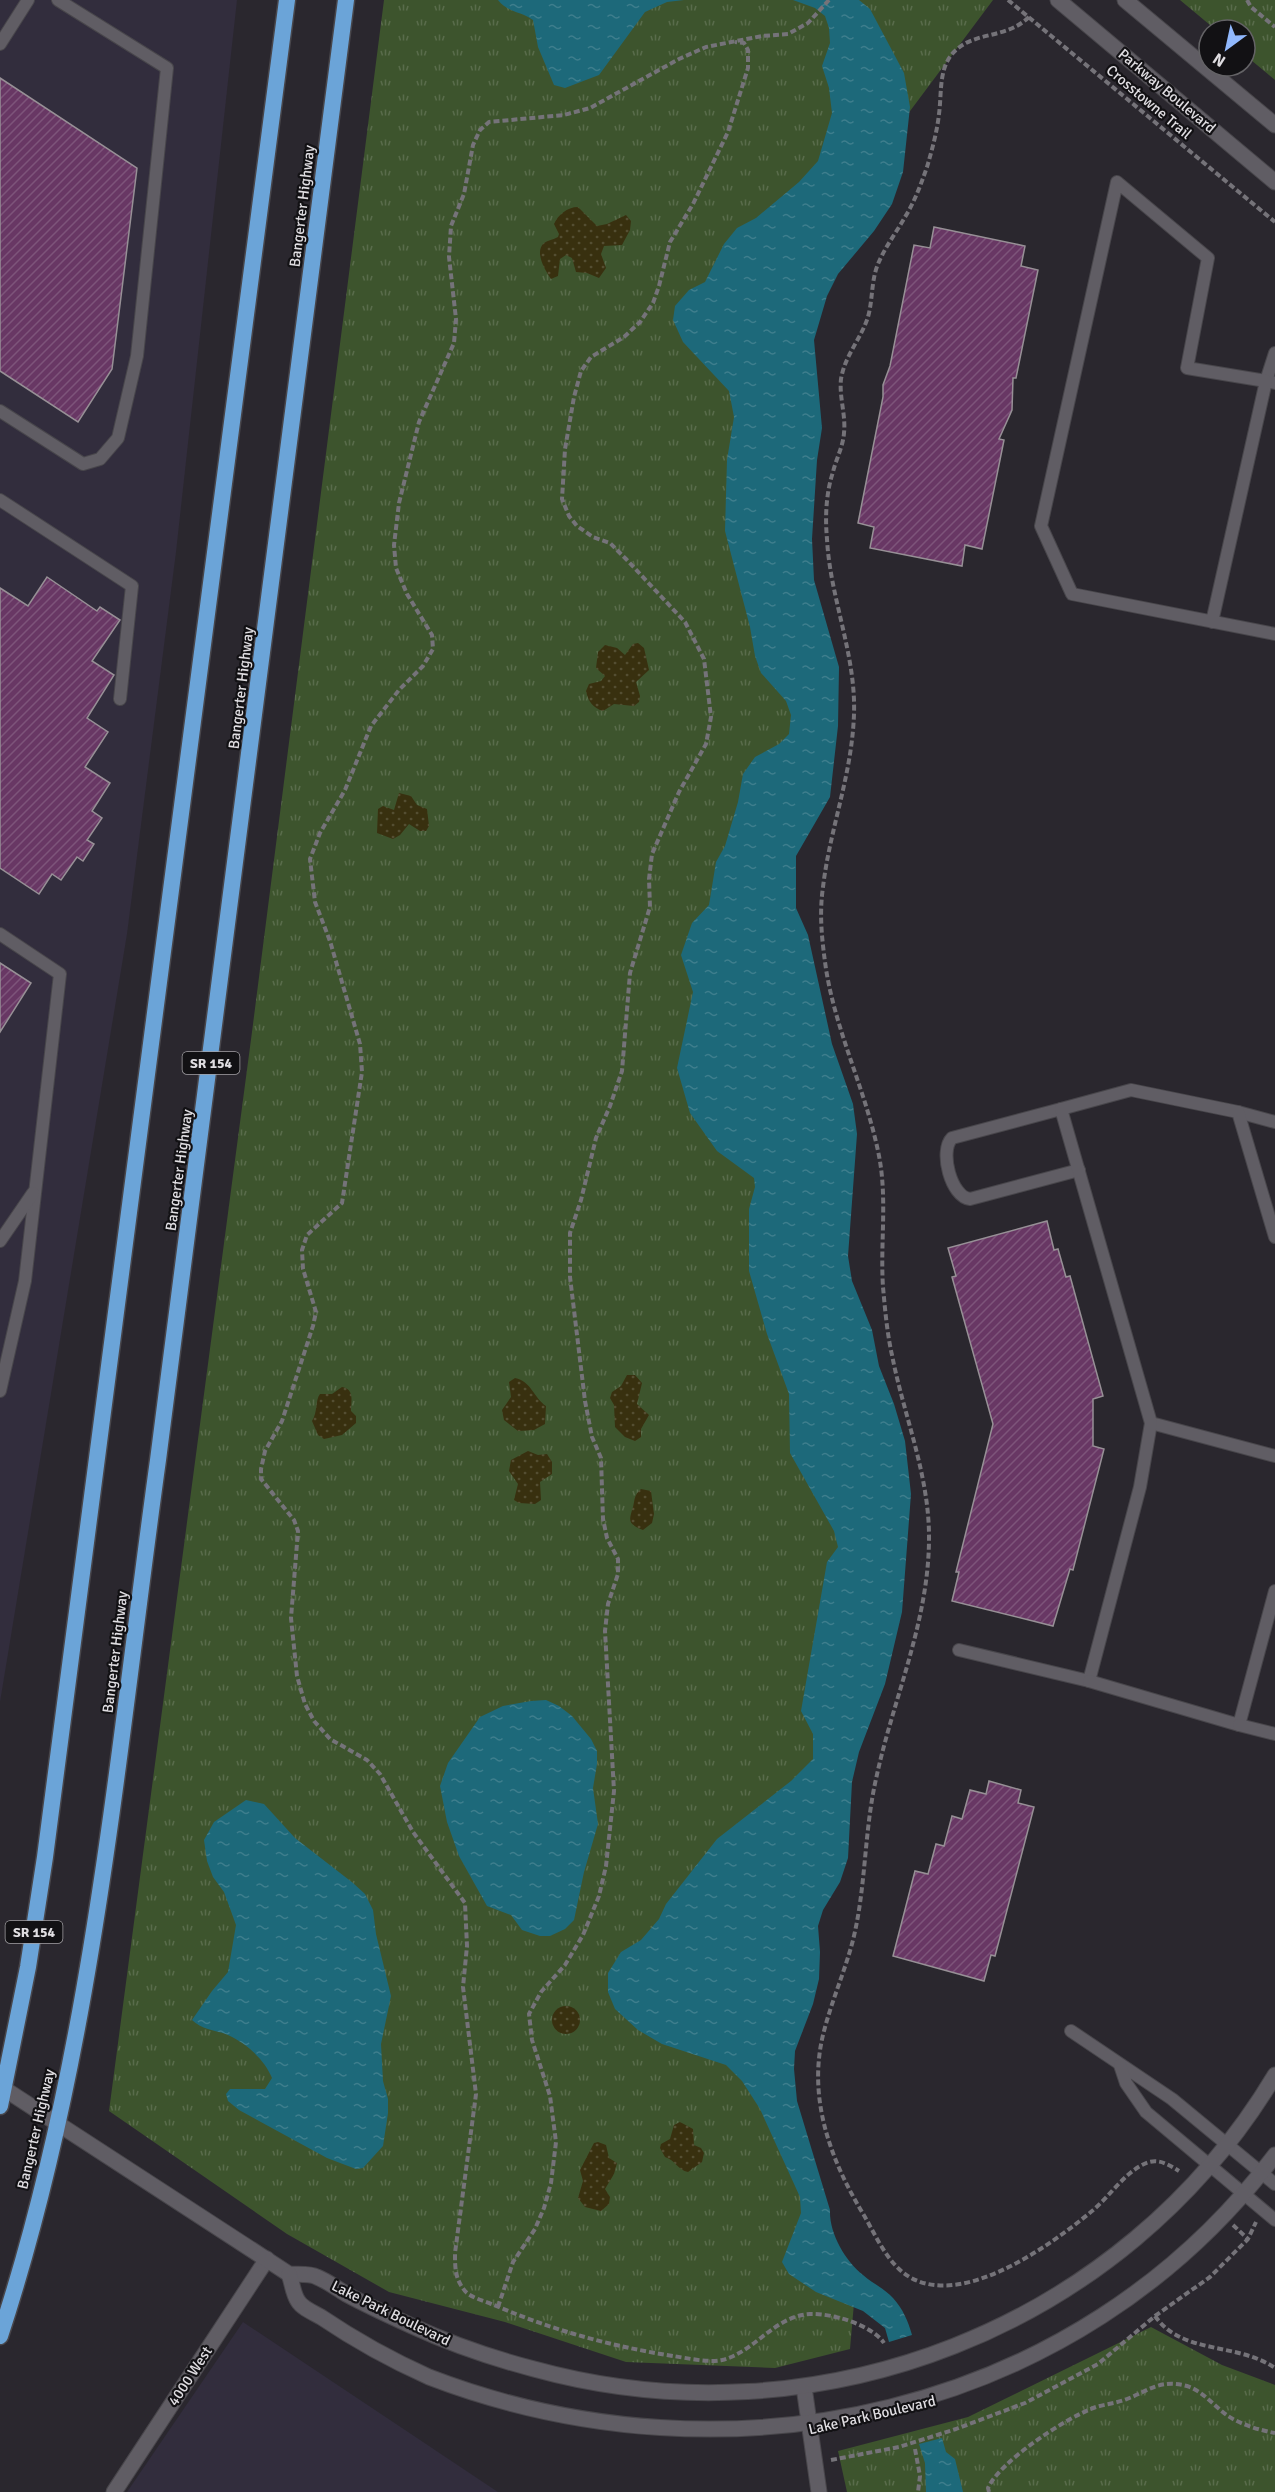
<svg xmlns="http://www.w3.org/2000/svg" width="1275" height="2492" font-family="Signika,sans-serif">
  <defs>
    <pattern id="grass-tufts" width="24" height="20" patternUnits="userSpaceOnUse" patternTransform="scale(1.5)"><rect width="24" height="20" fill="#3d542d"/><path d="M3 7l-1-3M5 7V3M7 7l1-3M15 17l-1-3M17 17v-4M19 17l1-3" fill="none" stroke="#596c4b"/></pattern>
    <pattern id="sand-dots" width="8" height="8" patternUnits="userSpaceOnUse" patternTransform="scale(1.5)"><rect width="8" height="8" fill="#38300f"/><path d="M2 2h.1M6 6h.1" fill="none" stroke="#544e32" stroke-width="1.8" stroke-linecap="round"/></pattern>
    <pattern id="water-ripples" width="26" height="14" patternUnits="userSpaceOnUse" patternTransform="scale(1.5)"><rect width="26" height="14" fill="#1d697a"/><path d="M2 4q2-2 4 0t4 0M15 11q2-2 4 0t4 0" fill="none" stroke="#3e7e8d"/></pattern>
    <pattern id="building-hatch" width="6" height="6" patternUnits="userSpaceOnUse" patternTransform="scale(1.5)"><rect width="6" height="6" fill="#683764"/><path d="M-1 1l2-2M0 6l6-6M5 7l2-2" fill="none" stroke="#7d547a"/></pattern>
  </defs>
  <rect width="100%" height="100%" fill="#2a272e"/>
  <!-- industrial -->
  <g fill="#322d3d">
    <polygon points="0,0 237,0 176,552 127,934 0,1702"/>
    <polygon points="243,2322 498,2492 127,2492"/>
  </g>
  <!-- grass -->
  <g fill="url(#grass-tufts)">
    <polygon points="384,0 993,0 798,261 801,666 776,910 873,1527 770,2085 854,2303 850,2349 775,2368 626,2362 505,2322 389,2292 287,2234 109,2111 252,1032"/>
    <polygon points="1180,0 1275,0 1275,80 1245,55 1245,30 1216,30"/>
    <polygon points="1151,2327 1222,2365 1275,2385 1275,2492 847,2492 838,2451 968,2417"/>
  </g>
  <!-- sand -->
  <g fill="url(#sand-dots)">
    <path d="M 578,207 L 597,226 L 607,224 L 626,215 L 631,221 L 630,230 L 622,245 L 604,246 L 601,254 L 606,268 L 599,278 L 587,273 L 576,272 L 572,258 L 566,255 L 560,259 L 558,276 L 551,279 C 545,270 534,252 544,243 C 548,240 553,240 558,237 L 559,234 L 554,224 C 558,215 567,207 578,207 Z"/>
    <path d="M 638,643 L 644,648 L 649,670 L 636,682 L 640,696 L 639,702 L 634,706 L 614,704 L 603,711 C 593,708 588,701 586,691 L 589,684 L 601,681 L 605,676 L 596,668 L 598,652 L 605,645 L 617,648 L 625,655 L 633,644 Z"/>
    <polygon points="399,793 411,796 417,805 427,809 429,826 426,831 420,831 409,824 400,835 393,839 377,833 378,809 383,806 394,810"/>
    <polygon points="627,1375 635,1375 642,1383 637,1404 649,1415 641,1429 641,1437 635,1441 625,1437 615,1427 614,1405 610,1398 612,1392 621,1386"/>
    <path d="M 515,1378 C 531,1381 534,1398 546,1406 L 545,1424 L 534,1430 L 518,1431 L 504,1420 L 502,1410 L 511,1397 L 509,1382 Z"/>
    <path d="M 342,1387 C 355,1389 351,1402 351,1411 L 356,1416 L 356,1423 L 342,1435 L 324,1439 L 318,1435 L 312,1421 C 318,1412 315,1400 320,1394 L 332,1394 Z"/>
    <polygon points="528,1451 538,1455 547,1454 552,1462 552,1474 540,1482 541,1500 535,1504 519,1503 514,1500 518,1484 509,1471 511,1460"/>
    <path d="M 641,1489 L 651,1491 L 654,1514 L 652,1523 L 643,1530 C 627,1524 629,1520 633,1507 C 635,1499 634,1495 641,1489 Z"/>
    <circle cx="566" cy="2020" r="14"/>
    <path d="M 680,2122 L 693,2129 L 694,2145 L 701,2148 L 704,2153 L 702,2162 L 688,2172 C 678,2170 675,2160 665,2157 L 660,2148 L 661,2144 L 670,2139 L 674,2125 Z"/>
    <polygon points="598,2142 606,2145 609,2158 617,2163 614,2174 605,2189 610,2197 609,2204 601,2211 585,2207 578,2198 583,2181 580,2170 594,2143"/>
  </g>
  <!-- water -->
  <g fill="url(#water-ripples)">
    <path d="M 498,0 L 684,0 L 667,2 L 645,12 L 599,75 L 565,88 L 554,85 L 538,47 L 533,20 C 521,11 508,13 498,0 Z"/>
    <path d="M 793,0 L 859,0 L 870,9 L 904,73 L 910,107 L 903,172 L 892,204 L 874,231 L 838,274 L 827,296 L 814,340 L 822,428 L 817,460 L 812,539 L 814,580 L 839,667 L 838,726 L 830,797 L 796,856 L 796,908 L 808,935 L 832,1044 L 853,1104 L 857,1134 L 848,1256 L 852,1281 L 872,1330 L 879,1366 L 894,1404 L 905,1441 L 911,1494 L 902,1612 L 885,1684 L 859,1752 L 852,1782 L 848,1858 L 840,1882 L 823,1910 L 818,1926 L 820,1952 L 819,1979 L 813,2004 L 795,2051 L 794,2069 L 797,2101 L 830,2210 C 829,2233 845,2261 863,2275 C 872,2283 885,2289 893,2298 C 903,2309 908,2321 912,2335 L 889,2342 L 885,2328 L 863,2311 L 816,2292 L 789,2274 L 782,2262 L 801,2213 L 800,2197 L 760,2109 L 742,2081 L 726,2065 L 662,2044 L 638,2030 L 615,2009 L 608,1992 L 608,1973 L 621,1952 L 641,1940 L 659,1919 L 666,1904 L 717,1839 L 791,1781 L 813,1759 L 813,1734 L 801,1711 L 827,1562 L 838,1547 L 834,1531 L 790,1453 L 789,1394 L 767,1334 L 749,1271 L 749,1209 L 755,1187 L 754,1178 L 717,1151 L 690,1113 L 677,1068 L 693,992 L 681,955 L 692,923 L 709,905 L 716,862 L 725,846 L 738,802 L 743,774 L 755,757 L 779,744 L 789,734 L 791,715 L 786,701 L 761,673 L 755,656 L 750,627 L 725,531 L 727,460 L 734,417 L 729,391 L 683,342 L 673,320 L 675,306 L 689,290 L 705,282 L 724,244 L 737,228 L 756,218 L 799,182 L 818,161 L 832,113 L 829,88 L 822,66 L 830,43 L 829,28 L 825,16 L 815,8 Z"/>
    <polygon points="546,1700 559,1706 572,1716 591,1739 597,1751 597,1764 593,1788 598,1824 584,1872 574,1920 565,1929 550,1936 540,1936 522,1930 511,1915 487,1906 459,1856 447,1822 440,1786 448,1763 480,1717 503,1706 531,1701"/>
    <path d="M 246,1800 L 264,1804 L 295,1838 L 353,1883 L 365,1894 L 373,1910 L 376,1934 L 391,1996 L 381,2044 L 383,2081 L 388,2099 L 388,2113 L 383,2146 L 363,2168 L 356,2169 L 327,2158 L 239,2110 L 228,2101 L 226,2094 L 230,2089 L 265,2089 L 272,2078 C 265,2060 246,2043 228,2035 C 216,2030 202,2030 192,2020 L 212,1991 L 228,1972 L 236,1925 L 224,1892 L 213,1877 L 207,1861 L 204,1840 L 214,1822 Z"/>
    <polygon points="942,2438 946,2452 955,2459 963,2492 926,2492 925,2463 919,2444"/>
  </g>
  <!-- building -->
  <g fill="url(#building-hatch)" stroke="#979096" stroke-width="1.5">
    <polygon points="0,78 137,168 112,369 78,422 0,371"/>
    <polygon points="934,227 1025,246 1021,266 1038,270 1016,378 1013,378 1012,410 999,439 1004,440 982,549 965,545 962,566 870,548 874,527 858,523 883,397 883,385 890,366 914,245 930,248"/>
    <polygon points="47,577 97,611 100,607 120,620 92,661 114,675 87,718 108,732 85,767 110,783 92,811 102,818 87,840 94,844 83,861 77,857 61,880 52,874 39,894 0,868 0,588 28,606"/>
    <polygon points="0,963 31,983 0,1032"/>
    <polygon points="1047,1221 1054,1250 1058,1249 1066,1277 1070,1276 1103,1396 1093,1399 1093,1446 1104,1449 1073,1570 1070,1569 1053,1626 952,1601 959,1572 956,1572 993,1424 952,1277 956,1276 948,1248"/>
    <polygon points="989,1781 1021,1790 1018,1803 1034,1807 995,1956 991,1955 984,1981 893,1956 915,1871 928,1874 936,1844 944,1846 952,1816 962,1819 970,1790 986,1794"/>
  </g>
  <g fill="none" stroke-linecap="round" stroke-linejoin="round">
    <!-- service casing -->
    <g stroke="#48464b" stroke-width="14">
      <g id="service">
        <polyline points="0,44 28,0"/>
        <polyline points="1275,353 1266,381 1275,383"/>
        <polyline points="0,411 83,464 100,459 118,438 137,356 167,68 58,0"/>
        <polyline points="0,500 132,586 120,699"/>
        <polyline points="1212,622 1266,381 1187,368 1208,258 1117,182 1041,526 1072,594 1275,634"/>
        <polyline points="0,934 60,974 25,1281 0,1391"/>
        <path d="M 1061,1109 L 952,1138 C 939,1151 951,1197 970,1199 L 1079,1170"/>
        <polyline points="1238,1112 1275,1122"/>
        <polyline points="0,1241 33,1193"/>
        <polyline points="1151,1423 1275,1456"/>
        <polyline points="959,1650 1089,1681 1140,1487 1151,1423 1061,1109 1131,1090 1238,1112 1275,1237"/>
        <polyline points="1089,1681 1239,1725 1275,1591"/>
        <polyline points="1239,1725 1275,1734"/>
        <polyline points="1071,2031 1172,2099 1275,2184"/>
        <polyline points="1120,2065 1126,2083 1146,2112 1275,2220"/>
      </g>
    </g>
    <!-- minor casing -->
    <g stroke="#48464b" stroke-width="17">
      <g id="minor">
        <polyline points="804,2387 819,2492"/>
        <polyline points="114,2492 267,2259"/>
      </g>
    </g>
    <!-- tertiary casing -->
    <g stroke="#48464b" stroke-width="17">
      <g id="tertiary">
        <polyline points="1058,0 1275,182"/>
        <polyline points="1125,0 1275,125"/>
        <path d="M 0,2086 L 289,2274 C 298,2275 309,2273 317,2277 C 327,2281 336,2288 346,2294 C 368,2306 390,2316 412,2326 C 451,2344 492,2358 534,2369 C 817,2447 1124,2328 1275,2075"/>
        <path d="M 289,2274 C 292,2282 293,2294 298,2301 C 302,2308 314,2313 321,2317 C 355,2340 391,2360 429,2377 C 729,2492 1078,2416 1275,2155"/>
      </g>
    </g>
    <!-- trunk casing -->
    <g stroke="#48464b" stroke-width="19">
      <g id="trunk">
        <polyline points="0,2106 28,1967 45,1857 287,0"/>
        <path d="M 0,2336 C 93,2053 117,1754 158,1460 C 224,974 284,487 346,0"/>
      </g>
    </g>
    <!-- path -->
    <g stroke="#757379" stroke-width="4" stroke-dasharray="6 3" stroke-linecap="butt">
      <path d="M 829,0 L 808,23 L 788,34 L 762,36 L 706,47 L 679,59 L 590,108 L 564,115 L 489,122 L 480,130 L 473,145 L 464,194 L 451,226 L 449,257 L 456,319 L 454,343 L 419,422 L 399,503 L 394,545 L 396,568 L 407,594 L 432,635 L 433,649 L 423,666 L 399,690 L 371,726 L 345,790 L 320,833 L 310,859 L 315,902 L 330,941 L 360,1044 L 362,1072 L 342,1203 L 307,1235 L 302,1250 L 303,1269 L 316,1312 L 313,1326 L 282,1421 L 265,1451 L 261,1469 L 261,1479 L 294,1520 L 298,1531 L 291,1618 L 297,1676 L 305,1704 L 314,1721 L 330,1739 L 367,1760 L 380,1774 L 413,1832 L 465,1903 L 467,1946 L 463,1987 L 476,2094 L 455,2253 C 455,2268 455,2279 465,2291 C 471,2298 485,2301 494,2305 C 552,2330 610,2346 673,2356 C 687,2358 708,2363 722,2360 C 755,2352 774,2316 810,2314 C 832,2313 872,2325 884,2343"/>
      <polyline points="1008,0 1275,222"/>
      <polyline points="1247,0 1251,7 1275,27"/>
      <path d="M 1029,17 C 1006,39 977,31 956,50 C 938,66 942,92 939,114 C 937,132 932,150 927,167 C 921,184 915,201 905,217 C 896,233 885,247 878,264 C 871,281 873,299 868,317 C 861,339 845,355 841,379 C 839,397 846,415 844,433 C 843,447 836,459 833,472 C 826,493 825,517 827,539 C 830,598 856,654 854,714 C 852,775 830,828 823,887 C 819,915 822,941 826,969 C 836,1032 865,1089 878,1151 C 888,1196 880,1242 883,1287 C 885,1309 887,1333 892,1355 C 904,1417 930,1476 929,1541 C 928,1624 893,1699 876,1779 C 864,1832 866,1888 853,1940 C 845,1971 832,2000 824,2031 C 807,2095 829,2157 862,2212 C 873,2230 883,2254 899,2269 C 951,2318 1050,2246 1092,2211 C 1109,2197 1123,2175 1142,2165 C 1156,2157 1166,2163 1179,2171"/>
      <polyline points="1233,2225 1248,2239"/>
      <polyline points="498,2307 513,2262 535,2229 544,2208 551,2183 556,2142 550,2096 532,2040 529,2014 541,1992 565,1965 583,1935 599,1896 606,1866 614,1791 605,1631 608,1604 618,1574 618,1559 607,1538 603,1519 601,1458 592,1437 585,1401 570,1277 570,1233 581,1200 596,1138 610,1106 622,1071 630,973 650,907 649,879 652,854 679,792 706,744 711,717 704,659 685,622 627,560 610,543 593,537 577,526 569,516 562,499 565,449 574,397 581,371 591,357 624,337 640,322 653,303 659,286 670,242 693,204 728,132 748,68 748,50 744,43 735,42"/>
      <path d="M 1155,2316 C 1182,2355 1237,2342 1275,2368"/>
      <polyline points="915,2449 920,2476 918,2492"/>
      <polyline points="831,2460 899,2447 956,2429 1025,2403 1098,2364 1155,2316 1210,2277 1248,2239 1256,2222"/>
      <path d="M 989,2492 L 988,2488 C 1000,2461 1067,2417 1096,2407 C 1106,2404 1117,2403 1127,2399 C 1150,2390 1160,2379 1187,2386 C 1203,2391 1215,2407 1228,2416 C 1242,2425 1259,2430 1275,2433"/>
    </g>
    <!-- service -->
    <use href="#service" stroke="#605d64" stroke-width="12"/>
    <!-- minor -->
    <use href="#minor" stroke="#605d64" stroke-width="15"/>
    <!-- tertiary -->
    <use href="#tertiary" stroke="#605d64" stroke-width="15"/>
    <!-- trunk -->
    <use href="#trunk" stroke="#6ba4d8" stroke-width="16"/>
  </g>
  <g text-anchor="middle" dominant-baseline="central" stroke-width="4.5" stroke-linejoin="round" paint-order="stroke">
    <!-- shield labels -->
    <g fill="#121114" stroke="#a2a0a4" stroke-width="1.5">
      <rect x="182.5" y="1052" width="57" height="22" rx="4.5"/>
      <rect x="5.5" y="1921" width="57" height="22" rx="4.5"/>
    </g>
    <g font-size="14" font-weight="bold" fill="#e0dee2">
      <text x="211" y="1063">SR 154</text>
      <text x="34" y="1932">SR 154</text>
    </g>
    <!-- street labels -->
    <g font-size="15" fill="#e0dee2" stroke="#121114">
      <text transform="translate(1167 91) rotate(40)">Parkway Boulevard</text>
      <text transform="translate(1149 102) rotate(40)">Crosstowne Trail</text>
      <text transform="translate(302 206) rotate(-83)">Bangerter Highway</text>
      <text transform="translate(241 688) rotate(-83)">Bangerter Highway</text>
      <text transform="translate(179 1170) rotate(-82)">Bangerter Highway</text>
      <text transform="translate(115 1652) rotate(-83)">Bangerter Highway</text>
      <text transform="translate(36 2129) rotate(-77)">Bangerter Highway</text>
      <text transform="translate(391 2313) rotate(26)">Lake Park Boulevard</text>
      <text transform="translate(190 2376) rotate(-57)">4000 West</text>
      <text transform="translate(872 2415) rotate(-13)">Lake Park Boulevard</text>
    </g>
  </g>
  <!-- north arrow -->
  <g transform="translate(1227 48) rotate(213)"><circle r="28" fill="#121114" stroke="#646366" stroke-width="1.5"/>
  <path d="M0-4.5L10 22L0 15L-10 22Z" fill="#91b8fd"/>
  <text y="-9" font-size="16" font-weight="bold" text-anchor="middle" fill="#e0dee2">N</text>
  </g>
</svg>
